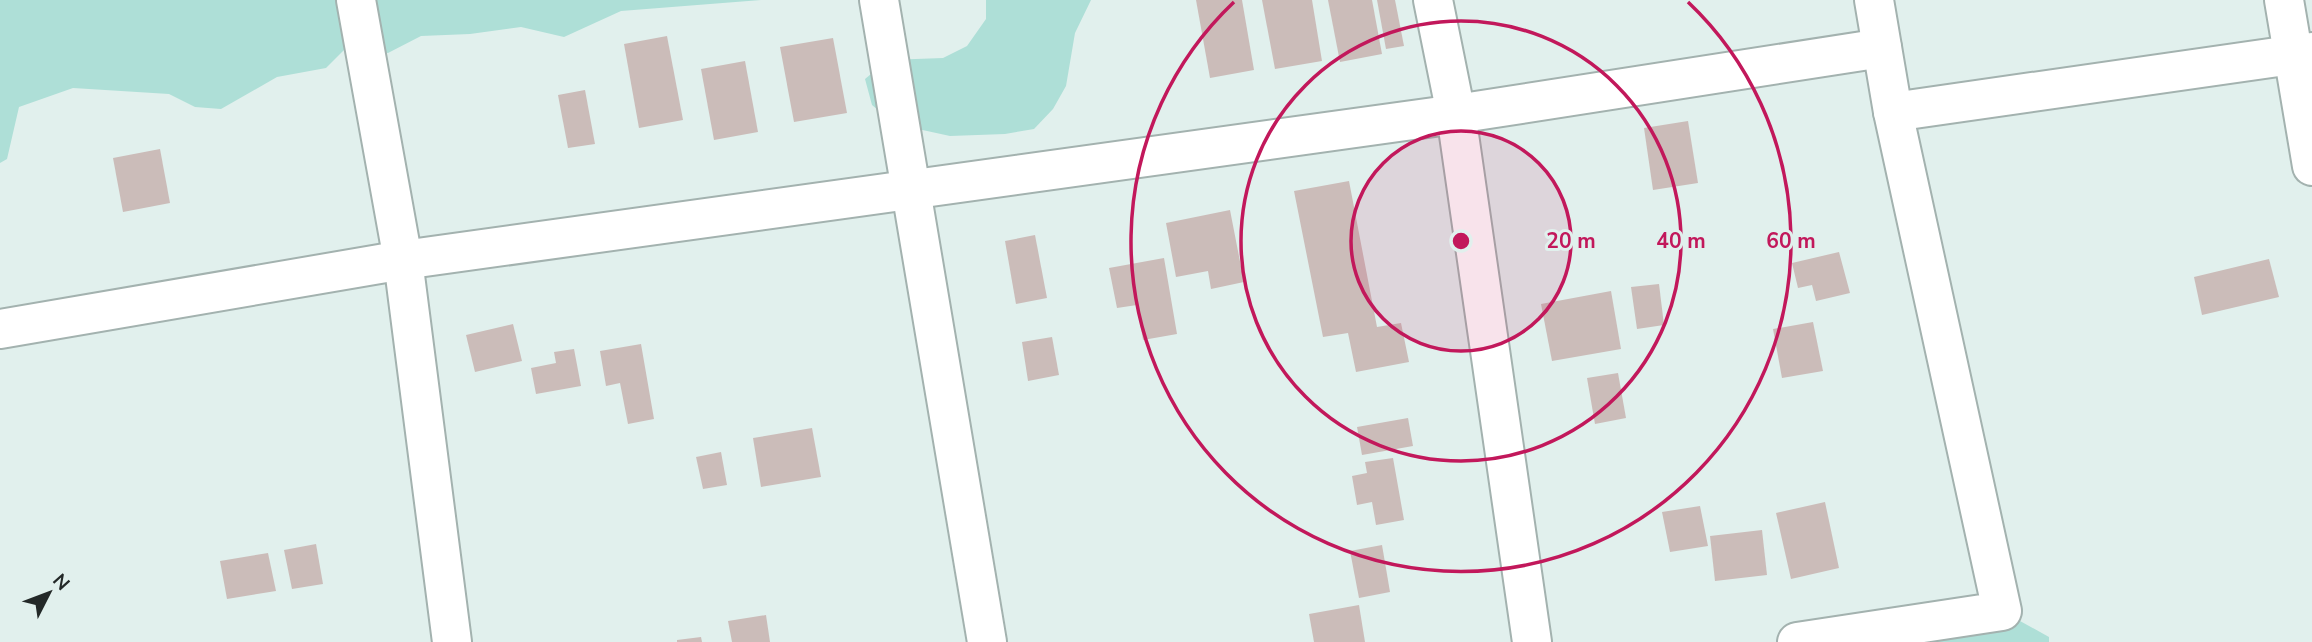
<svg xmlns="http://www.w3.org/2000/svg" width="2312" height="642" font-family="'Nunito Sans',sans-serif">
  <rect width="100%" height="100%" fill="#e1f0ed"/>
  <!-- green -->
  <g fill="#aedfd7">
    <polygon points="0,0 761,0 621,11 564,37 521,27 470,34 421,36 388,53 347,47 326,68 277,77 221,109 195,107 169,94 73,88 19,107 7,159 0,163"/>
    <polygon points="986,0 1091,0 1075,33 1066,86 1053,109 1034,129 1005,134 950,136 895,124 872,105 865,79 888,60 943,58 967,46 986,19"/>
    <polygon points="2002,611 2049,637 2049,642 1849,642"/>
  </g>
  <!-- building -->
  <g fill="#cbbcb9">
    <polygon points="1196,0 1242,0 1254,70 1210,78"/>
    <polygon points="1262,0 1312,0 1322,61 1275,69"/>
    <polygon points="1328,0 1372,0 1382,54 1340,62"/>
    <polygon points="1377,0 1395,0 1404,46 1386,49"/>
    <polygon points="667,36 683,120 639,128 624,44"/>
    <polygon points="833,38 847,113 794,122 780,47"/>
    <polygon points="745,61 758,132 714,140 701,69"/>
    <polygon points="585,90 595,144 568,148 558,95"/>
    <polygon points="1688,121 1698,183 1653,190 1644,128"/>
    <polygon points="160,149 170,203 123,212 113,158"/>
    <polygon points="1349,181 1377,327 1401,323 1409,362 1356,372 1348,333 1323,337 1294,191"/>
    <polygon points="1230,210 1244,282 1211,289 1208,271 1176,277 1166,223"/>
    <polygon points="1035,235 1047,298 1016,304 1005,241"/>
    <polygon points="1839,252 1850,293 1816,301 1812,285 1798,288 1792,263"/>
    <polygon points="1164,258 1177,334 1143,340 1137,305 1117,308 1109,268"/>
    <polygon points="2269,259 2279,297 2202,315 2194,277"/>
    <polygon points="1659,284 1664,325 1637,329 1631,287"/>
    <polygon points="1611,291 1621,349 1552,361 1541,304"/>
    <polygon points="1813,322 1823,371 1782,378 1773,329"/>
    <polygon points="513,324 522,361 475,372 466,335"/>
    <polygon points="1052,337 1059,375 1028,381 1022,342"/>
    <polygon points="641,344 654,419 628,424 620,383 606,386 600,351"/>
    <polygon points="574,349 581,386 536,394 531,368 556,363 554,352"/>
    <polygon points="1618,373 1626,418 1595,424 1587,378"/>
    <polygon points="1408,418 1413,446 1362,455 1357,427"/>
    <polygon points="812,428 821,477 761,487 753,438"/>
    <polygon points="721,452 727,485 703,489 696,457"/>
    <polygon points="1393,458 1404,520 1376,525 1372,502 1357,505 1352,476 1367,473 1365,462"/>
    <polygon points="1825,502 1839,568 1791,579 1776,513"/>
    <polygon points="1700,506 1708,546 1670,552 1662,512"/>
    <polygon points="1762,530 1767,575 1715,581 1710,536"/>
    <polygon points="316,544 323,584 292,589 284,550"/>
    <polygon points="1382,545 1390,592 1359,598 1350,551"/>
    <polygon points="268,553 276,591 227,599 220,561"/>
    <polygon points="1359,605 1365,642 1314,642 1309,614"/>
    <polygon points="766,615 770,642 732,642 728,621"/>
    <polygon points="701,637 702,642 677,642 677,640"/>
  </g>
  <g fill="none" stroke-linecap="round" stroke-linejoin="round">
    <!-- minor casing -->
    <g stroke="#a3b2af" stroke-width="42">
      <g id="minor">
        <polyline points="356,0 403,260 452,642"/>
        <polyline points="879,0 987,642"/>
        <polyline points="1433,0 1456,114 1532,642"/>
        <polyline points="2284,0 2312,166"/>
        <polyline points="1893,112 2312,52"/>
        <polyline points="0,329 403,260 1456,114 1882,48"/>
        <polyline points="1797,642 2002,611 1893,112 1874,0"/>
      </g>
    </g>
    <!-- minor -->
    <use href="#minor" stroke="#fff" stroke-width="38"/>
  </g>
  <!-- distance rings -->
  <circle cx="1461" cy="241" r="110" fill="#c2185b" fill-opacity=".12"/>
  <g fill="none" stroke="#c2185b" stroke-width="3.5">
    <circle cx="1461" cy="241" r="110"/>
    <circle cx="1461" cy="241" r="220"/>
    <path d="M1688 2A330 330 0 1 1 1234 2"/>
  </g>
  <circle cx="1461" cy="241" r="10" fill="#c2185b" stroke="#e1f0ed" stroke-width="3.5"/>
  <g font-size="21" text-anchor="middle" font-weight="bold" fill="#c2185b" stroke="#e1f0ed" stroke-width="6" stroke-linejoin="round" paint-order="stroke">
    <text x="1571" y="248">20 m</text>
    <text x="1681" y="248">40 m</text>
    <text x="1791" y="248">60 m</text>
  </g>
  <!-- north arrow -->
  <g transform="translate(49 593) rotate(48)" stroke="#e1f0ed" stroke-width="5" paint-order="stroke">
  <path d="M0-5L12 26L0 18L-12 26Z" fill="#232928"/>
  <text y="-10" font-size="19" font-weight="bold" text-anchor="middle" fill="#232928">N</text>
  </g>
</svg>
